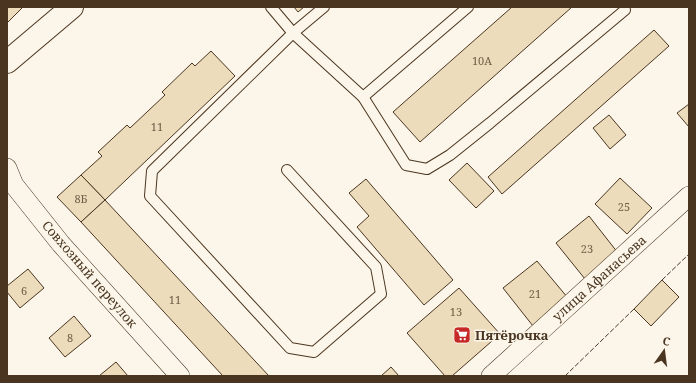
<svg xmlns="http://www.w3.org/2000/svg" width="696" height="383" font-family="'Noto Serif',serif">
  <rect width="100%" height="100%" fill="#fbf6e9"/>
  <!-- building -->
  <g fill="#ecdcbc" stroke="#4a3520">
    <polygon points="7,7 23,7 7,23"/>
    <polygon points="294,7 304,7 298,12"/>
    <polygon points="512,7 572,7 420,142 393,112"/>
    <polygon points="654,30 669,46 502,194 488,177"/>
    <polygon points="211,51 235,76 105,200 81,175 102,156 98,152 127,125 130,128 165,95 162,92 192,63 195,66"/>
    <polygon points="689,104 689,127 677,113"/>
    <polygon points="609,115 626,135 610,149 593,128"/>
    <polygon points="467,163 494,191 476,208 449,180"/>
    <polygon points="81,175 105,200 81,222 57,197"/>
    <polygon points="620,178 652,208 627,234 595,204"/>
    <polygon points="366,179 453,280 424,305 357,227 369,216 349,193"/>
    <polygon points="105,200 269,376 223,376 81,222"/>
    <polygon points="589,216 618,253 585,279 556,243"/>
    <polygon points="537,261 568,298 533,326 503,288"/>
    <polygon points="28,269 44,288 20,308 7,292 7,286"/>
    <polygon points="662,280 679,297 651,326 634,309"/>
    <polygon points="459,288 500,334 452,376 445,376 407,333"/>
    <polygon points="74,316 91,336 65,357 49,338"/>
    <polygon points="116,362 128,376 99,376"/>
    <polygon points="391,367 399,376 381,376"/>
  </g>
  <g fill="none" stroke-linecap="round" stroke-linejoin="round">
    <!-- service casing -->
    <g stroke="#4a3520" stroke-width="12">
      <g id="service">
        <polyline points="271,7 293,33 363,97 406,165 427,169 450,155 490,123 625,10"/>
        <polyline points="363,97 468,7"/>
        <polyline points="287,170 376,267 381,294 314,352 290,348 150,196 152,171 293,33 324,7"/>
      </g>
    </g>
    <!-- minor casing -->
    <g stroke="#4a3520" stroke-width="20">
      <g id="minor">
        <polyline points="7,168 14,185 61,244 180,376"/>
        <polyline points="491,376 689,196"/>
      </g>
    </g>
    <!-- tertiary casing -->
    <g stroke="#4a3520" stroke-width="24">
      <polyline id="tertiary" points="7,62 72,7"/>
    </g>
    <!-- service -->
    <use href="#service" stroke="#fbf6e9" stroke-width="10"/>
    <!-- minor -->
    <use href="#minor" stroke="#fbf6e9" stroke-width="19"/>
    <!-- tertiary -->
    <use href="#tertiary" stroke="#fbf6e9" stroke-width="22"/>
    <!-- fence -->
    <g stroke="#4a3520" stroke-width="1" stroke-dasharray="5 2" stroke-linecap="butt">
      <polyline points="662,280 688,255"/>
      <polyline points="565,376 634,309"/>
    </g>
  </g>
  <!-- icons -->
  <defs>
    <g id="supermarket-square" transform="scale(0.9)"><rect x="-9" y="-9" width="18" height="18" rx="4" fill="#c62828" stroke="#fbf6e9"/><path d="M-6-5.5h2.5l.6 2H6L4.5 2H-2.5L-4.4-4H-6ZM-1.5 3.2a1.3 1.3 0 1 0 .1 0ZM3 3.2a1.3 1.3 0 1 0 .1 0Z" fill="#fff"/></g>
  </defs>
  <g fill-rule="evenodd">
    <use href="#supermarket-square" x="462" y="335"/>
  </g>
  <g text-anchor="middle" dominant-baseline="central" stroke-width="3" stroke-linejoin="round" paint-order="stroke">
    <!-- number labels -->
    <g font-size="11" fill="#725f47">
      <text x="482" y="60">10А</text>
      <text x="157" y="126">11</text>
      <text x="81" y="198">8Б</text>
      <text x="624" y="206">25</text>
      <text x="587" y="248">23</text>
      <text x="24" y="290">6</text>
      <text x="535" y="293">21</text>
      <text x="175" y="299">11</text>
      <text x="456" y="311">13</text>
      <text x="70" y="337">8</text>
    </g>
    <!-- street labels -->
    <g font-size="13" fill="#4a3520" stroke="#fbf6e9">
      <text transform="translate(90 274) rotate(49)">Совхозный переулок</text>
      <text transform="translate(599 278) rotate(-42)">улица Афанасьева</text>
    </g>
    <!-- poi labels -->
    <g font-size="13" font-weight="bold" fill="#4a3520" stroke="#fbf6e9" text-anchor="start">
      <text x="475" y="335">Пятёрочка</text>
    </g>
  </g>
  <!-- border -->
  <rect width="696" height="383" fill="none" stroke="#4a3520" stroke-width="16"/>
  <!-- north arrow -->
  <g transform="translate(664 351) rotate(14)" stroke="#fbf6e9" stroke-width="3" paint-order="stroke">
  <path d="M0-3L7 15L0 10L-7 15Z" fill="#4a3520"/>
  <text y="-6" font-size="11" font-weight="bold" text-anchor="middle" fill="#4a3520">С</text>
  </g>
</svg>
